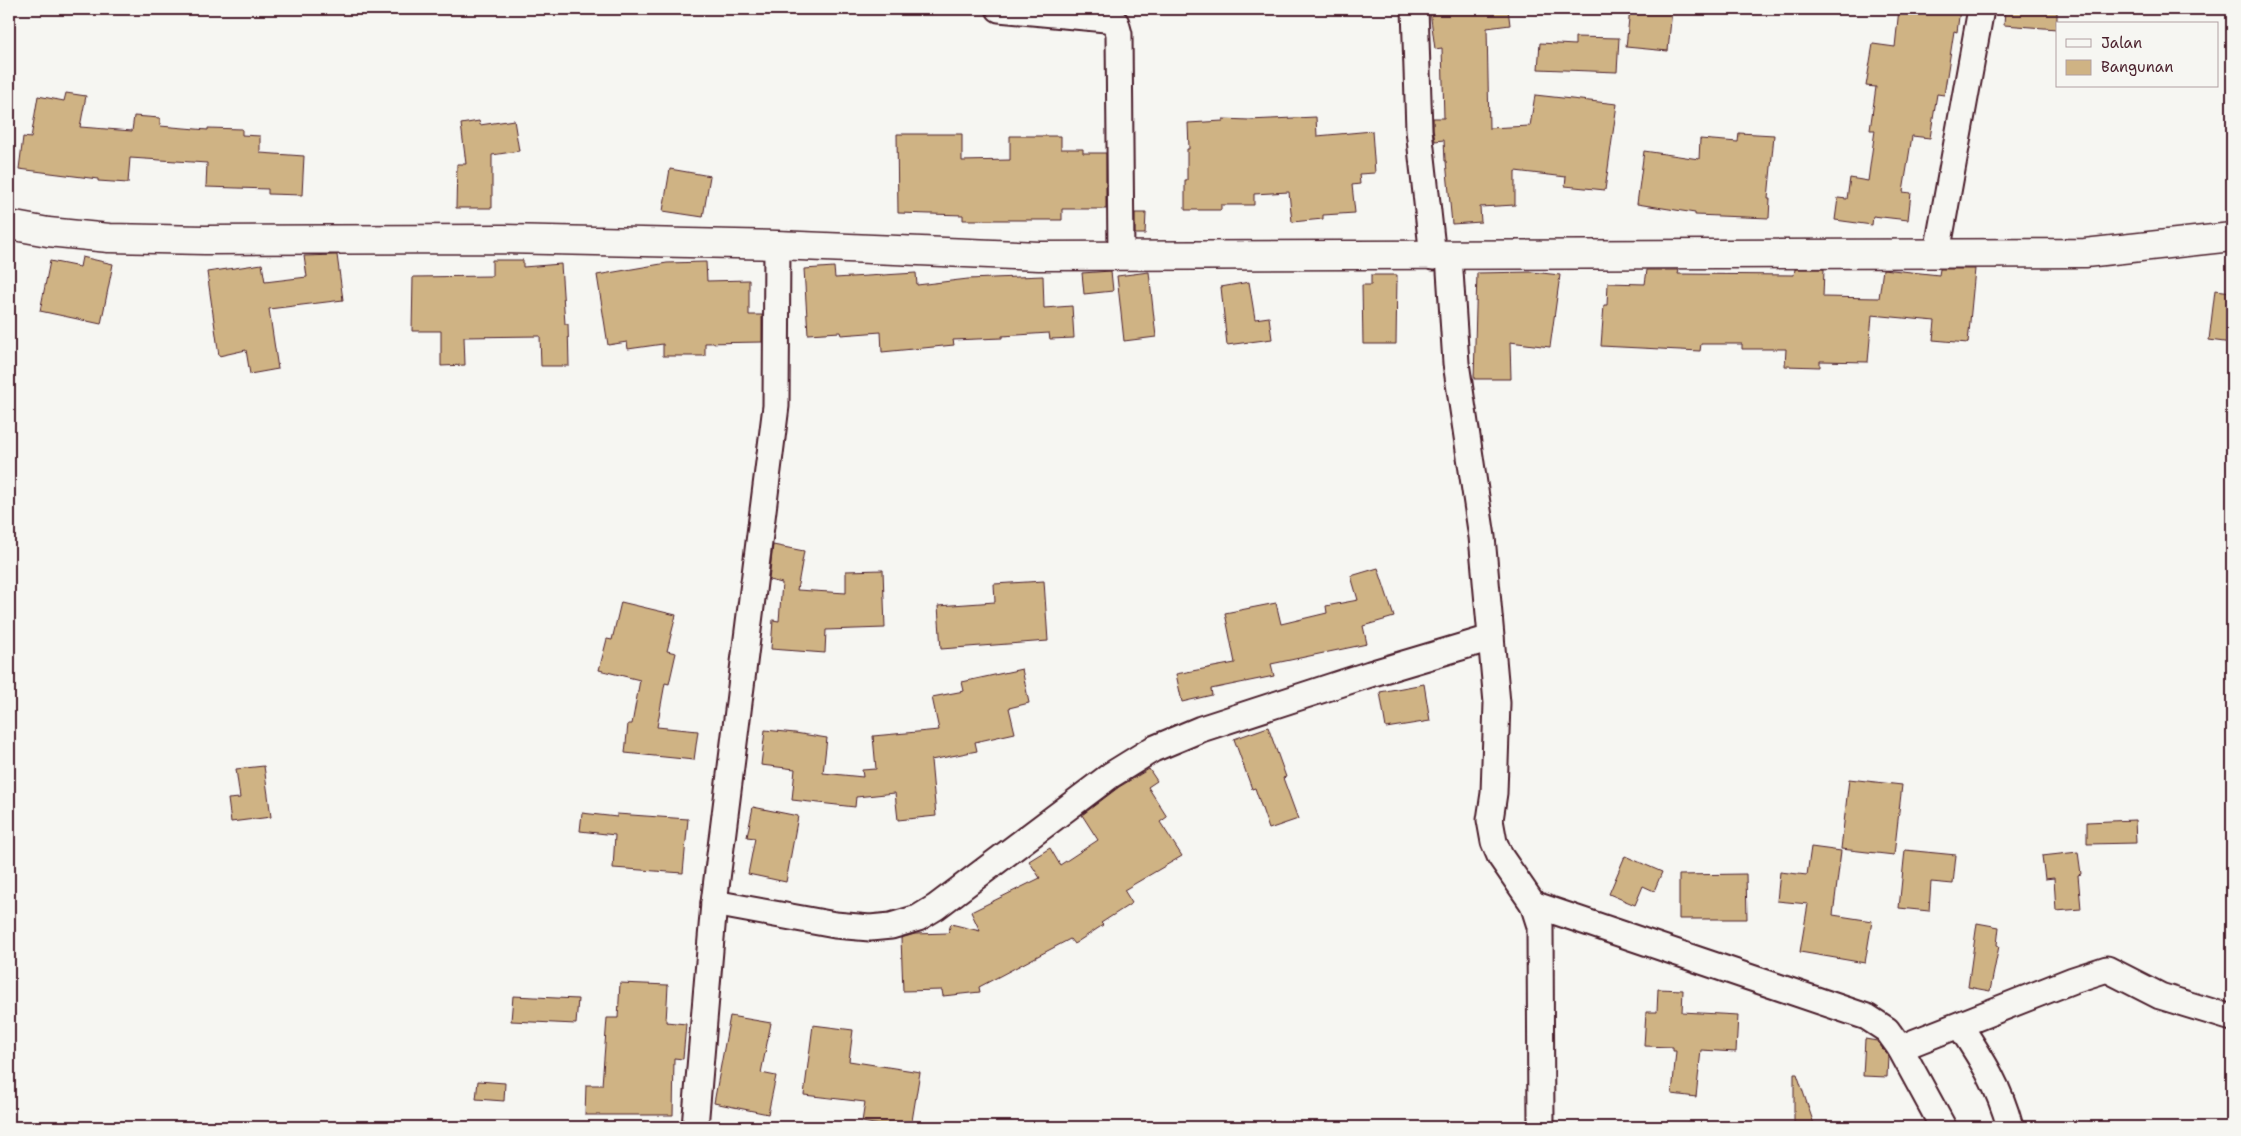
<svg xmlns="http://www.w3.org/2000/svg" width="2241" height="1136" font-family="'Shantell Sans',sans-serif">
  <rect width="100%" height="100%" fill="#f6f6f2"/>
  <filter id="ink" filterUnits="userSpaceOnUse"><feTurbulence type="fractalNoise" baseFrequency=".02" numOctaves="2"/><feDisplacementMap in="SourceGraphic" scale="10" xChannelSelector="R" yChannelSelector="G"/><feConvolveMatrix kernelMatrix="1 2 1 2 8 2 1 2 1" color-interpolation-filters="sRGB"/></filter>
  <g filter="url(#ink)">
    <!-- building -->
    <g fill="#cfb384" stroke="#4a1f2b">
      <polygon points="1448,9 1508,9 1510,25 1487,28 1489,128 1530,126 1535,95 1617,104 1605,190 1565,186 1566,177 1515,171 1515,205 1480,207 1481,222 1452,224 1446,161 1445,161 1444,140 1435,141 1433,129 1433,118 1444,118 1442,48 1435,49 1430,11"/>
      <polygon points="1630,9 1672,9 1668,51 1626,47"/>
      <polygon points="1899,9 1960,9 1957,32 1954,31 1944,95 1937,94 1930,138 1912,136 1903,192 1911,193 1908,220 1873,216 1872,225 1835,220 1838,198 1847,199 1850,178 1868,181 1875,130 1870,130 1876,87 1866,86 1873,44 1895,47"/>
      <polygon points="2005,9 2057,9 2057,29 2004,25"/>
      <polygon points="1575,37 1619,38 1617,72 1538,69 1540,43 1575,45"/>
      <polygon points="66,93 86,96 80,127 132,131 134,116 160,118 160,126 208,130 208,128 242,129 242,135 260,136 260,153 304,156 302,195 268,194 268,189 206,187 207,163 130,158 128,183 98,181 98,179 19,169 23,137 31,138 38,96 64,101"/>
      <polygon points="1316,117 1317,136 1372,131 1375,173 1359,174 1360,184 1352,185 1355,213 1323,215 1323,219 1292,222 1289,192 1254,194 1254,205 1221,205 1221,210 1185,210 1185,180 1187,180 1187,149 1189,149 1188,123 1223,121 1223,119 1249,120"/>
      <polygon points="514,120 519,151 492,155 492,208 456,208 457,164 466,164 461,124 479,121 480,125"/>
      <polygon points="1739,133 1774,135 1768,199 1770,199 1769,218 1695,215 1695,213 1637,204 1644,151 1699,159 1700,139 1738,142"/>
      <polygon points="897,134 962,134 962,161 1010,160 1010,136 1061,136 1061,149 1083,149 1083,153 1106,153 1106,209 1062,209 1062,220 963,220 963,215 898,213"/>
      <polygon points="670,169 710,176 703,217 663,211"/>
      <polygon points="1135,213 1146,213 1145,234 1135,234"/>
      <polygon points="337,255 343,300 269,309 278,369 250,374 246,350 219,356 207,272 262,264 265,282 307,277 304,256"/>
      <polygon points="82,257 113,264 101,324 40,311 50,261 80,267"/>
      <polygon points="492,260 523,260 523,267 561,264 565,324 568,324 569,366 541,366 540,336 464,337 465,365 441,366 441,331 412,331 413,277 492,276"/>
      <polygon points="706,262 707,281 749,280 749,315 762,315 762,342 705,343 705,356 663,356 663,344 628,349 627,342 608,345 597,275 667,263"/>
      <polygon points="834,267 835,278 916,273 917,285 968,279 1043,276 1044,308 1072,306 1074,338 1050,339 1049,333 1002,336 1002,338 953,340 954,345 882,352 881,332 841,335 840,332 808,334 804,269"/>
      <polygon points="1795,269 1824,269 1823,297 1879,298 1883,269 1939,275 1940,269 1975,269 1968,343 1933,340 1935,321 1872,315 1868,362 1820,361 1820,367 1785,366 1786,349 1742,349 1742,344 1701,344 1700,351 1601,346 1604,305 1607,305 1608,283 1645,284 1647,270 1679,270 1678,274 1794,275"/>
      <polygon points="1111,271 1113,291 1084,294 1082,273"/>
      <polygon points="1149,272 1156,337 1124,341 1117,276"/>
      <polygon points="1532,272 1560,275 1550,347 1510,342 1511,379 1474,379 1477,273"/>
      <polygon points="1371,275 1397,275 1396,344 1363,344 1362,285 1371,285"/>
      <polygon points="1249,282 1255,319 1269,317 1272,339 1227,345 1221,287"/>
      <polygon points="2215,290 2232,292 2232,343 2209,340"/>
      <polygon points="773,545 804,551 797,590 846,593 846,571 883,570 885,628 826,630 825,653 771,649 773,620 779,621 782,583 769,580"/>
      <polygon points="1378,568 1394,617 1363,626 1367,644 1271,664 1274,676 1211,689 1212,695 1182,702 1176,674 1235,663 1225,613 1276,603 1281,624 1327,613 1326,606 1358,600 1351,576"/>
      <polygon points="1044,581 1048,641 941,649 938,606 995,602 994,584"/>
      <polygon points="621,602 676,615 667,651 676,653 669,684 665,683 657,727 698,731 694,760 625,753 628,724 632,724 640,680 599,670 607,639 612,640"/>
      <polygon points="1022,669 1029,703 1009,708 1015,733 975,742 977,751 931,760 936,816 898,820 895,793 856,797 855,807 792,800 795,769 761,765 765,730 795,733 827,738 823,773 863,777 862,770 876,769 873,736 939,730 932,697 964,691 962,682"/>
      <polygon points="1424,684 1430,721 1386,728 1380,692"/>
      <polygon points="1268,727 1286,777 1283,778 1298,819 1269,829 1255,788 1252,789 1234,739"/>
      <polygon points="264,766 271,817 231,822 228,799 240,798 236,769"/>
      <polygon points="1149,769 1157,781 1148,787 1167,817 1160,822 1182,856 1124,890 1132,903 1101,923 1103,925 1074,944 1070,939 979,987 980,992 943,996 942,990 903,991 901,938 915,934 948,933 951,924 980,931 971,912 1040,878 1029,861 1050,848 1060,865 1098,840 1082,815 1119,787"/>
      <polygon points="1849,779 1902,785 1894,855 1841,849"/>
      <polygon points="753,807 798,816 786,882 748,874 755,838 747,837"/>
      <polygon points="582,813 617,817 617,814 688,819 683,873 613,868 615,835 580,831"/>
      <polygon points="2135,820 2136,843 2087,844 2087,822"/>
      <polygon points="1811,847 1841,851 1833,915 1872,921 1865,963 1800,952 1808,904 1777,901 1780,872 1807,875"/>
      <polygon points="1905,850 1956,855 1953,884 1931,882 1929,911 1899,908"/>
      <polygon points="2078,852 2081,874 2078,875 2081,909 2056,911 2054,878 2045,879 2042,856"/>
      <polygon points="1625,856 1662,872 1654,891 1643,886 1635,905 1609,894"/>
      <polygon points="1746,874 1747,919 1679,919 1679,875"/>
      <polygon points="1977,923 1999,927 1997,945 1999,946 1990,991 1968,987"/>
      <polygon points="620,983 668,985 666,1022 686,1024 683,1059 674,1058 673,1115 585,1115 586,1085 602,1085 607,1018 618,1018"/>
      <polygon points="1658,989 1683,990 1682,1012 1738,1015 1736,1052 1701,1050 1696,1097 1672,1094 1676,1051 1673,1051 1673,1047 1644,1046 1646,1012 1657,1012"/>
      <polygon points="513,996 578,999 576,1024 511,1021"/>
      <polygon points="730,1016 771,1023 761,1073 776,1076 768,1114 714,1103"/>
      <polygon points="813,1025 853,1030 849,1061 920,1072 911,1127 893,1127 862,1122 865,1102 804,1095"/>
      <polygon points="1865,1039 1877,1041 1888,1056 1887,1077 1863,1076"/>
      <polygon points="1794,1074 1797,1074 1815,1127 1794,1127"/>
      <polygon points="478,1081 505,1083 504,1101 476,1099"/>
    </g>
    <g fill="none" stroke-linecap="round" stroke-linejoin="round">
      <!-- street casing -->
      <g stroke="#4a1f2b" stroke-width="29">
        <g id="street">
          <polyline points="999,9 1106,19 1116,23 1119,34 1121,256"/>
          <polyline points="1415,9 1419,130 1433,257"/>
          <polyline points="1937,253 1981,9"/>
          <polyline points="1449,256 1456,363 1482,537 1497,703 1494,793 1490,820 1494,842 1500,856 1533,904 1540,926 1541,1127"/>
          <polyline points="714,903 835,925 870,928 891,926 918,918 936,907 1111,775 1153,749 1201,729 1370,674 1491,638"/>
          <polyline points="1533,904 1867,1017 1887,1030 1900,1048 1943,1127"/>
          <path d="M 1960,1026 C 1983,1061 1999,1086 2010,1127"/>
          <polyline points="1900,1048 2073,980 2107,969 2160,996 2232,1018"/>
          <polyline points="695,1127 714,903 776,406 777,245"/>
        </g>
      </g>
      <!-- secondary casing -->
      <g stroke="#4a1f2b" stroke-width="31">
        <polyline id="secondary" points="9,225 48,232 109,238 205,240 503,239 777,245 1039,256 2085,253 2232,237"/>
      </g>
      <!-- street -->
      <use href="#street" stroke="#f6f6f2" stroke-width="25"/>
      <!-- secondary -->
      <use href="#secondary" stroke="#f6f6f2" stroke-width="28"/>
    </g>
  </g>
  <!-- margin -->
  <rect width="2241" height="1136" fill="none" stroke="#f6f6f2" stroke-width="30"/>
  <rect x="15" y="15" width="2211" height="1106" fill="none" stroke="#4a1f2b" stroke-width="2" filter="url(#ink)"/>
  <!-- legend -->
  <rect x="2056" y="22" width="162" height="65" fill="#f6f6f2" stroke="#b1a0a2"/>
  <rect x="2066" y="39" width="25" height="8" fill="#f6f6f2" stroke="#b1a0a2"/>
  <text x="2101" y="48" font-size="15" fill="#4a1f2b">Jalan</text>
  <rect x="2066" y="60" width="25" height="15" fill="#cfb384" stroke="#b1a0a2"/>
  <text x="2101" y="72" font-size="15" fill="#4a1f2b">Bangunan</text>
</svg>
